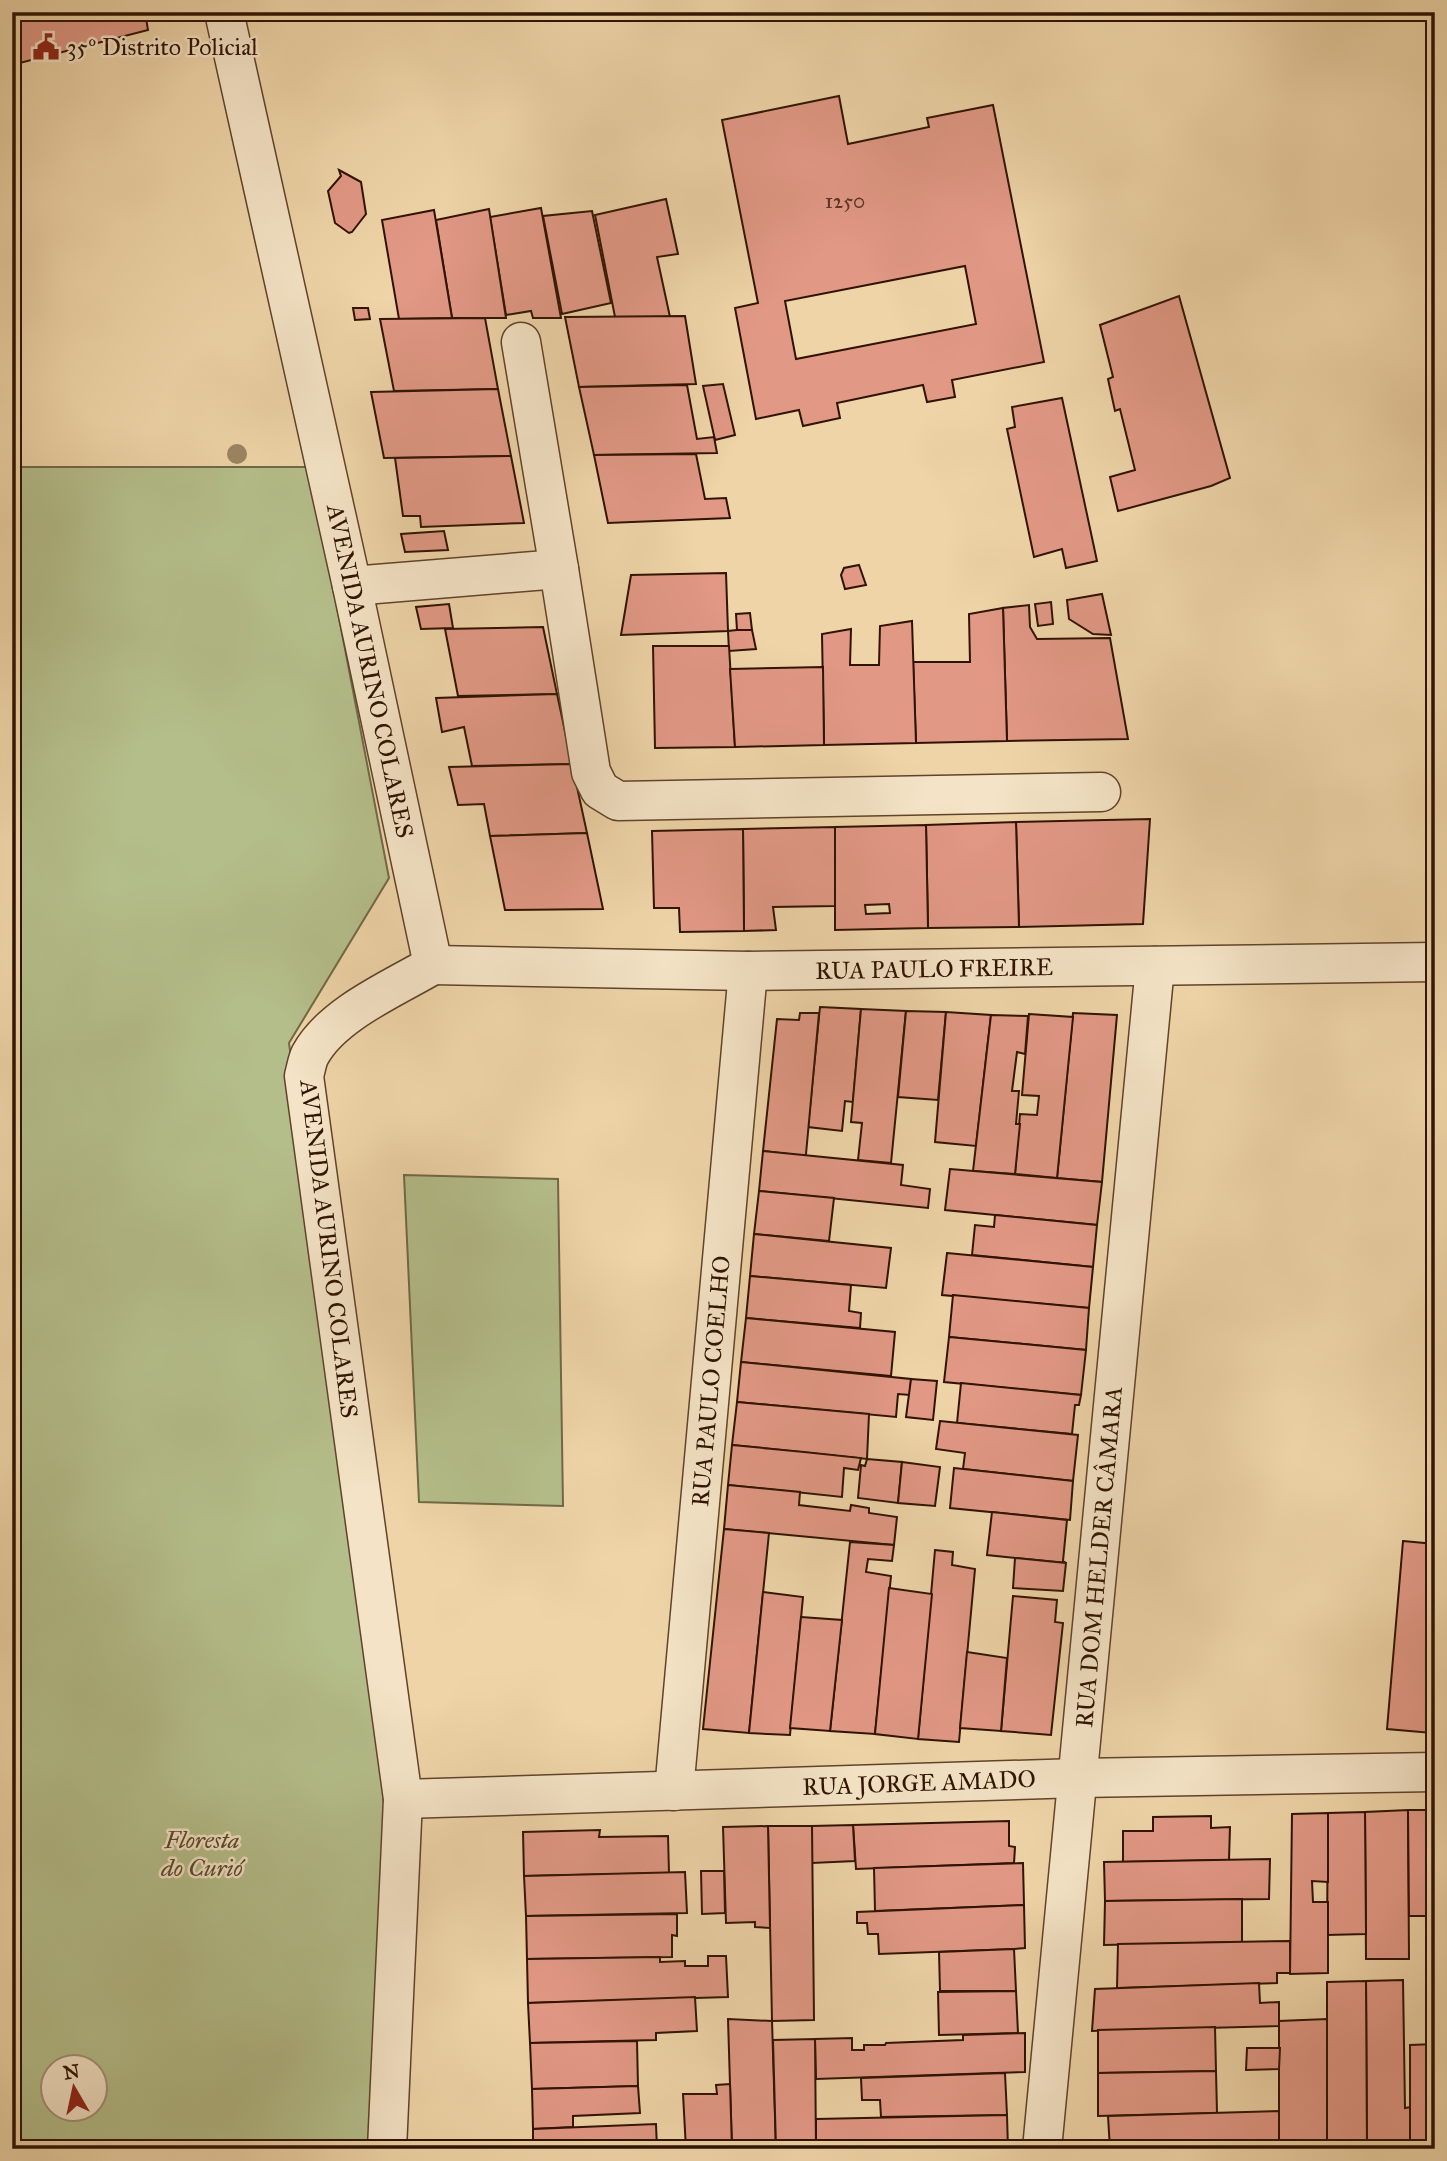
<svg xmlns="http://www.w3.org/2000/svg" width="1447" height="2161" font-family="'IM FELL Great Primer',serif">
  <rect width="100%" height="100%" fill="#eed4a7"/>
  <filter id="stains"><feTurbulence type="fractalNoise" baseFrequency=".00286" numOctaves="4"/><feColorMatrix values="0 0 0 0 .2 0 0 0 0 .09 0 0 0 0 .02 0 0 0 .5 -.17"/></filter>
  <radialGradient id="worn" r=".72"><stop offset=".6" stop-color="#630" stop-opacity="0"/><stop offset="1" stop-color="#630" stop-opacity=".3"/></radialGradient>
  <!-- green -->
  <g fill="#b4be8a" stroke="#726846" stroke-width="2" fill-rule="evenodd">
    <path d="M 12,467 L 310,467 L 389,878 L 289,1043 L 391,1828 L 393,2149 L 12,2149 ZM 52,2066 L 94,2066 L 94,2108 L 52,2108 Z"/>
    <polygon points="404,1175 558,1179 563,1506 419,1502"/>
  </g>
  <!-- building -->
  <g fill="#e19885" stroke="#301301" stroke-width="2" fill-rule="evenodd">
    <polygon points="12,12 145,12 148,30 12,65"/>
    <path d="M 839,96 L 848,144 L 929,127 L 927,118 L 993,105 L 1044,362 L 952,380 L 955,397 L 927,402 L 923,385 L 837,403 L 840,418 L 803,426 L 799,410 L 756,419 L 735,308 L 758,303 L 722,120 ZM 965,266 L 976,324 L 796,359 L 785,301 Z"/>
    <polygon points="339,170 361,182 366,214 352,232 349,233 335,223 328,191 341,176"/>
    <polygon points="666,199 678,254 657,257 670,317 615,317 595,215"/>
    <polygon points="541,208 561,318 533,318 531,311 506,315 490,217"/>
    <polygon points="489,209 506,318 452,318 436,220"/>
    <polygon points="434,210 452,318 399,319 382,220"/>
    <polygon points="592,211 611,303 562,314 543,216"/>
    <polygon points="1179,296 1230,478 1211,486 1118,511 1110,477 1135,470 1120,409 1115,411 1108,379 1113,377 1100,325"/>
    <polygon points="353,308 368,308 370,319 355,320"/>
    <polygon points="685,316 696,384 579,387 565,317"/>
    <polygon points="485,318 498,389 394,391 380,319"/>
    <polygon points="723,384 735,435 715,440 703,386"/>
    <polygon points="687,385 697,439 714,437 717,453 594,455 579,387"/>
    <polygon points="498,389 511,456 384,458 371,392"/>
    <polygon points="1062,398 1097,561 1066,568 1062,549 1034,557 1007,429 1015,427 1012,407"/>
    <polygon points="696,454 705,499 726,498 730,518 608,523 594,455"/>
    <polygon points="511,456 524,523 421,527 420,516 403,516 395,458"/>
    <polygon points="444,531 448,550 405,552 401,534"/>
    <polygon points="859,565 866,585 845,589 841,575 844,568"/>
    <polygon points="726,573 728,631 621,635 631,575"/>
    <polygon points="1102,594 1111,635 1093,634 1069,619 1067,600"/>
    <polygon points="1051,602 1053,624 1038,626 1035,604"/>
    <polygon points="449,604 453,628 421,629 416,607"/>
    <polygon points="1029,605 1030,627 1037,639 1110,638 1128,739 1007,741 1003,608"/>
    <polygon points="1003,608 1007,741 916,743 913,662 970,662 969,614"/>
    <polygon points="750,613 752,630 737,630 736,614"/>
    <polygon points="912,621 916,743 824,745 822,634 851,629 850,665 879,665 880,626"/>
    <polygon points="543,627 557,694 458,696 445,629"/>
    <polygon points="737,630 752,630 756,649 729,651 728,631"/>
    <polygon points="653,646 729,646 735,747 655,748"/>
    <polygon points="823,667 824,745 735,747 730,669"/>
    <polygon points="557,694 572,764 472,766 464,727 442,732 436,698"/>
    <polygon points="572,764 587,833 490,836 484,804 458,805 449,767"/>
    <polygon points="1150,819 1143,924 1019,927 1016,822"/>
    <polygon points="1016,822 1019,927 928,928 926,825"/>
    <path d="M 926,825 L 928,928 L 835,930 L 835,827 ZM 889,904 L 890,913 L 866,914 L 865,905 Z"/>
    <polygon points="835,827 835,906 773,907 776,930 744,931 743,829"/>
    <polygon points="743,829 744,931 680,932 679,908 654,908 652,831"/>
    <polygon points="587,833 603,909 505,910 490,836"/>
    <polygon points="820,1007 861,1009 853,1102 845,1101 842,1131 808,1127"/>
    <polygon points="861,1009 906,1011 891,1163 858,1160 862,1123 851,1122"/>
    <polygon points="906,1011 946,1012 938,1100 898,1097"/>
    <polygon points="946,1012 991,1015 976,1146 935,1142"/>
    <polygon points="800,1013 819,1013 806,1154 805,1156 763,1151 777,1019 799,1020"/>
    <polygon points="1073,1013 1117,1015 1102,1182 1057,1178"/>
    <polygon points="1029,1014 1073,1017 1057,1178 1015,1174 1020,1114 1037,1115 1039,1096 1022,1095"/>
    <polygon points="991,1015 1028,1016 1025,1054 1017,1052 1012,1091 1019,1091 1016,1124 1020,1124 1015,1174 973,1171"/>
    <polygon points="763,1151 903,1165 901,1185 930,1189 928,1208 759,1191"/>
    <polygon points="950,1169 1102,1182 1097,1225 945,1210"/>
    <polygon points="759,1191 834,1198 829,1241 754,1234"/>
    <polygon points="995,1215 1097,1225 1093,1267 972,1255 975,1225 994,1227"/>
    <polygon points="754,1234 891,1248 886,1288 750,1276"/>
    <polygon points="947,1253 1093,1267 1089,1308 942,1295"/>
    <polygon points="750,1276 851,1285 849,1311 861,1313 860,1328 746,1318"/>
    <polygon points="953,1295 1089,1308 1086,1350 949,1337"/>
    <polygon points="746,1318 895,1332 891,1376 741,1362"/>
    <polygon points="949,1337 1086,1350 1081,1395 944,1382"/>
    <polygon points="741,1362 911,1379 910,1395 898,1394 896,1417 737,1402"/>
    <polygon points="911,1379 937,1381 933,1420 906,1417"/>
    <polygon points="961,1383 1081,1395 1079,1405 1075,1405 1072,1434 957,1423"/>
    <polygon points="737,1402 869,1414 867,1459 732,1445"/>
    <polygon points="940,1421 1078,1435 1073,1481 963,1469 965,1453 936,1449"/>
    <polygon points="732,1445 804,1452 861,1458 858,1470 844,1468 842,1497 728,1485"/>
    <polygon points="867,1459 902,1462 898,1503 858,1498 861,1465 865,1466"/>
    <polygon points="902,1462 940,1467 935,1506 898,1503"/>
    <polygon points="954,1468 1073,1481 1070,1520 950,1508"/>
    <polygon points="728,1485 800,1492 799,1505 850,1511 851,1505 869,1508 869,1513 897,1517 894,1545 724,1529"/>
    <polygon points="992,1512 1067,1520 1063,1561 1066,1563 987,1555"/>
    <polygon points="724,1529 769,1533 749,1733 703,1729"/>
    <polygon points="1403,1541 1435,1544 1435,1720 1433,1720 1432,1733 1387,1729"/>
    <polygon points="850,1542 894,1545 892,1561 868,1559 866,1572 891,1576 875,1734 830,1731"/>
    <polygon points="935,1550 953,1552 952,1565 975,1569 959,1742 918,1739"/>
    <polygon points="1015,1558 1066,1563 1063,1591 1013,1588"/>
    <polygon points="889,1588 932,1594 918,1739 875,1734"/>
    <polygon points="763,1592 803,1597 790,1735 749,1733"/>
    <polygon points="1013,1596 1057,1600 1055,1622 1063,1623 1051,1735 1001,1731"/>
    <polygon points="801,1617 842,1620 830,1731 790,1728"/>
    <polygon points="967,1652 1007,1658 1001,1731 960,1728"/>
    <polygon points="1408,1810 1409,1959 1366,1959 1365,1812"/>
    <polygon points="1408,1810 1435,1810 1435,1916 1409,1916"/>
    <polygon points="1365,1812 1366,1934 1327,1935 1328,1813"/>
    <polygon points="1328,1813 1328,1882 1312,1881 1313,1902 1328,1902 1328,1973 1290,1974 1292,1814"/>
    <polygon points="1211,1816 1211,1828 1230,1827 1229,1860 1123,1862 1123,1831 1153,1831 1153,1817"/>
    <polygon points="1009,1821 1009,1846 1015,1847 1014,1863 856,1869 853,1825"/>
    <polygon points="853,1825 855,1861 812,1863 812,1826"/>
    <polygon points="768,1826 812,1826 814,2020 772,2021"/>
    <polygon points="768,1826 770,1928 755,1927 755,1922 726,1923 723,1827"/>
    <polygon points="600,1830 599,1837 668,1836 669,1873 524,1876 523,1832"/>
    <polygon points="1270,1859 1269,1899 1105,1901 1104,1862"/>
    <polygon points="1023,1863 1024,1905 875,1911 874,1868"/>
    <polygon points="701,1871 724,1871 725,1913 702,1914"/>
    <polygon points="685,1872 687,1913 526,1916 524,1876"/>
    <polygon points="1242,1899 1242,1942 1104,1945 1105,1901"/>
    <polygon points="1024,1905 1025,1948 1014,1949 879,1954 878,1934 868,1934 867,1923 857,1923 857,1912"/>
    <polygon points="677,1914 677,1936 672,1935 672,1957 527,1959 526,1916"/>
    <polygon points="1290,1941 1290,1973 1277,1973 1277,1983 1117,1988 1118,1944"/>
    <polygon points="1014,1949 1016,1991 940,1991 939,1952"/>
    <polygon points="708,1956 726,1956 728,1997 528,2003 527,1959 660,1957 660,1962 685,1961 685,1966 708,1966"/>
    <polygon points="1403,1980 1405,2108 1411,2107 1410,2149 1367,2149 1366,1981"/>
    <polygon points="1366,1981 1367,2149 1327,2149 1327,1982"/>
    <polygon points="1259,1983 1260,2003 1279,2002 1279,2026 1092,2031 1095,1989"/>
    <polygon points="1016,1991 1018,2033 939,2035 938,1992"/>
    <polygon points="695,1997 697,2031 656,2033 656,2040 530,2043 528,2003"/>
    <polygon points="728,2019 772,2021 776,2149 732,2149"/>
    <polygon points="1327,2019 1327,2149 1279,2149 1279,2021"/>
    <polygon points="1215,2027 1216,2071 1098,2073 1098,2030"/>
    <polygon points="1025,2033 1025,2072 816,2079 815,2039 852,2038 852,2050 864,2050 864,2045 885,2045 886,2043 963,2040 963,2035"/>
    <polygon points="815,2039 816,2149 776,2149 773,2040"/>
    <polygon points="637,2041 638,2086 532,2089 530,2043"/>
    <polygon points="1435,2044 1435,2149 1410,2149 1410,2045"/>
    <polygon points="1247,2048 1280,2048 1279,2069 1246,2070"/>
    <polygon points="1216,2071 1217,2113 1098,2116 1098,2073"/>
    <polygon points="1005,2073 1007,2115 881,2117 880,2100 862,2100 861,2078"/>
    <polygon points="730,2084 732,2149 686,2149 683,2094 717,2094 716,2085"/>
    <polygon points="638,2086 640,2113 573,2116 573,2127 533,2129 532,2089"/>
    <polygon points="1279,2111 1279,2149 1110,2149 1108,2116"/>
    <polygon points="1007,2115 1008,2149 816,2149 816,2119"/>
    <polygon points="656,2124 657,2149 533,2149 533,2129"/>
  </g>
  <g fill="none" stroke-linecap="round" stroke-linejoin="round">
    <!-- minor casing -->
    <g stroke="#60432a" stroke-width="41">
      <g id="minor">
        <path d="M 224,12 L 352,586 L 433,965 C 394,988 332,1014 310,1055 C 307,1061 306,1069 304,1076 L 403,1799 L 387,2149"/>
        <polyline points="521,342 559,569 591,772 600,790 618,801 1101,792"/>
        <polyline points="352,586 559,569"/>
        <polyline points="433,965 748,971 1435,962"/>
        <polyline points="674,1791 748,971"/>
        <polyline points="403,1799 1078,1778 1435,1772"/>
        <polyline points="1042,2149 1155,966"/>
      </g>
    </g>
    <!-- minor -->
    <use href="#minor" stroke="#f4e3c6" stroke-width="38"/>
  </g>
  <!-- trees -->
  <circle fill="#9c8662" cx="237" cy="454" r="10"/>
  <!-- icons -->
  <defs>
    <g id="civic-bare" transform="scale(2.1)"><path d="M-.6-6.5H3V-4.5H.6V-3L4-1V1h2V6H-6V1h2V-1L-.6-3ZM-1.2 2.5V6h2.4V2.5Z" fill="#8f2418" stroke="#f4e3c6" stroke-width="2.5" paint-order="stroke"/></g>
  </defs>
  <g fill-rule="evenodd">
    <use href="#civic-bare" x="46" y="47"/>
  </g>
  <g text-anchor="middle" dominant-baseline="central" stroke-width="5" stroke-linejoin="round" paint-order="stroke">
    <!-- number labels -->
    <g font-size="21" fill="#5c3422">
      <text x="845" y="201">1250</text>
    </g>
    <!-- poi labels -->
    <g font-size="24" fill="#301301" stroke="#f4e3c6" text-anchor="start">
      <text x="67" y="47">35º Distrito Policial</text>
    </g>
    <!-- street labels -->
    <g font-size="24" fill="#301301" stroke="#f4e3c6">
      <text transform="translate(370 671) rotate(78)">AVENIDA AURINO COLARES</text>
      <text transform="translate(934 969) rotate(-1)">RUA PAULO FREIRE</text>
      <text transform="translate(329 1249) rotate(83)">AVENIDA AURINO COLARES</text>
      <text transform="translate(711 1381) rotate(-85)">RUA PAULO COELHO</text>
      <text transform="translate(1099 1557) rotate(-85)">RUA DOM HELDER CÂMARA</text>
      <text transform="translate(919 1783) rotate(-2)">RUA JORGE AMADO</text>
    </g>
    <!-- park labels -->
    <g font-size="24" font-style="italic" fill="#58462a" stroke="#f4e3c6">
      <text x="202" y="1840">Floresta<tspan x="202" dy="28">do Curió</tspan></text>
    </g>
  </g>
  <!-- margin -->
  <rect width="1447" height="2161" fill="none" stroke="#eed4a7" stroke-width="42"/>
  <rect x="14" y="14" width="1419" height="2133" fill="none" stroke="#301301" stroke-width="3.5"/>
  <rect x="21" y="21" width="1405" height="2119" fill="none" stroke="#301301" stroke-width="2"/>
  <!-- north arrow -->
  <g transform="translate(74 2088) rotate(351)"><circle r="33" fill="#f4e3c6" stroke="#a69077" stroke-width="2"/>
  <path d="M0-5L12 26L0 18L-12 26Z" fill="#8f2418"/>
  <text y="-10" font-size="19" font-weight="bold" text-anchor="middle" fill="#301301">N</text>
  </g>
  <rect width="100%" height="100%" filter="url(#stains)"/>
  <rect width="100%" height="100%" fill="url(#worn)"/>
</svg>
